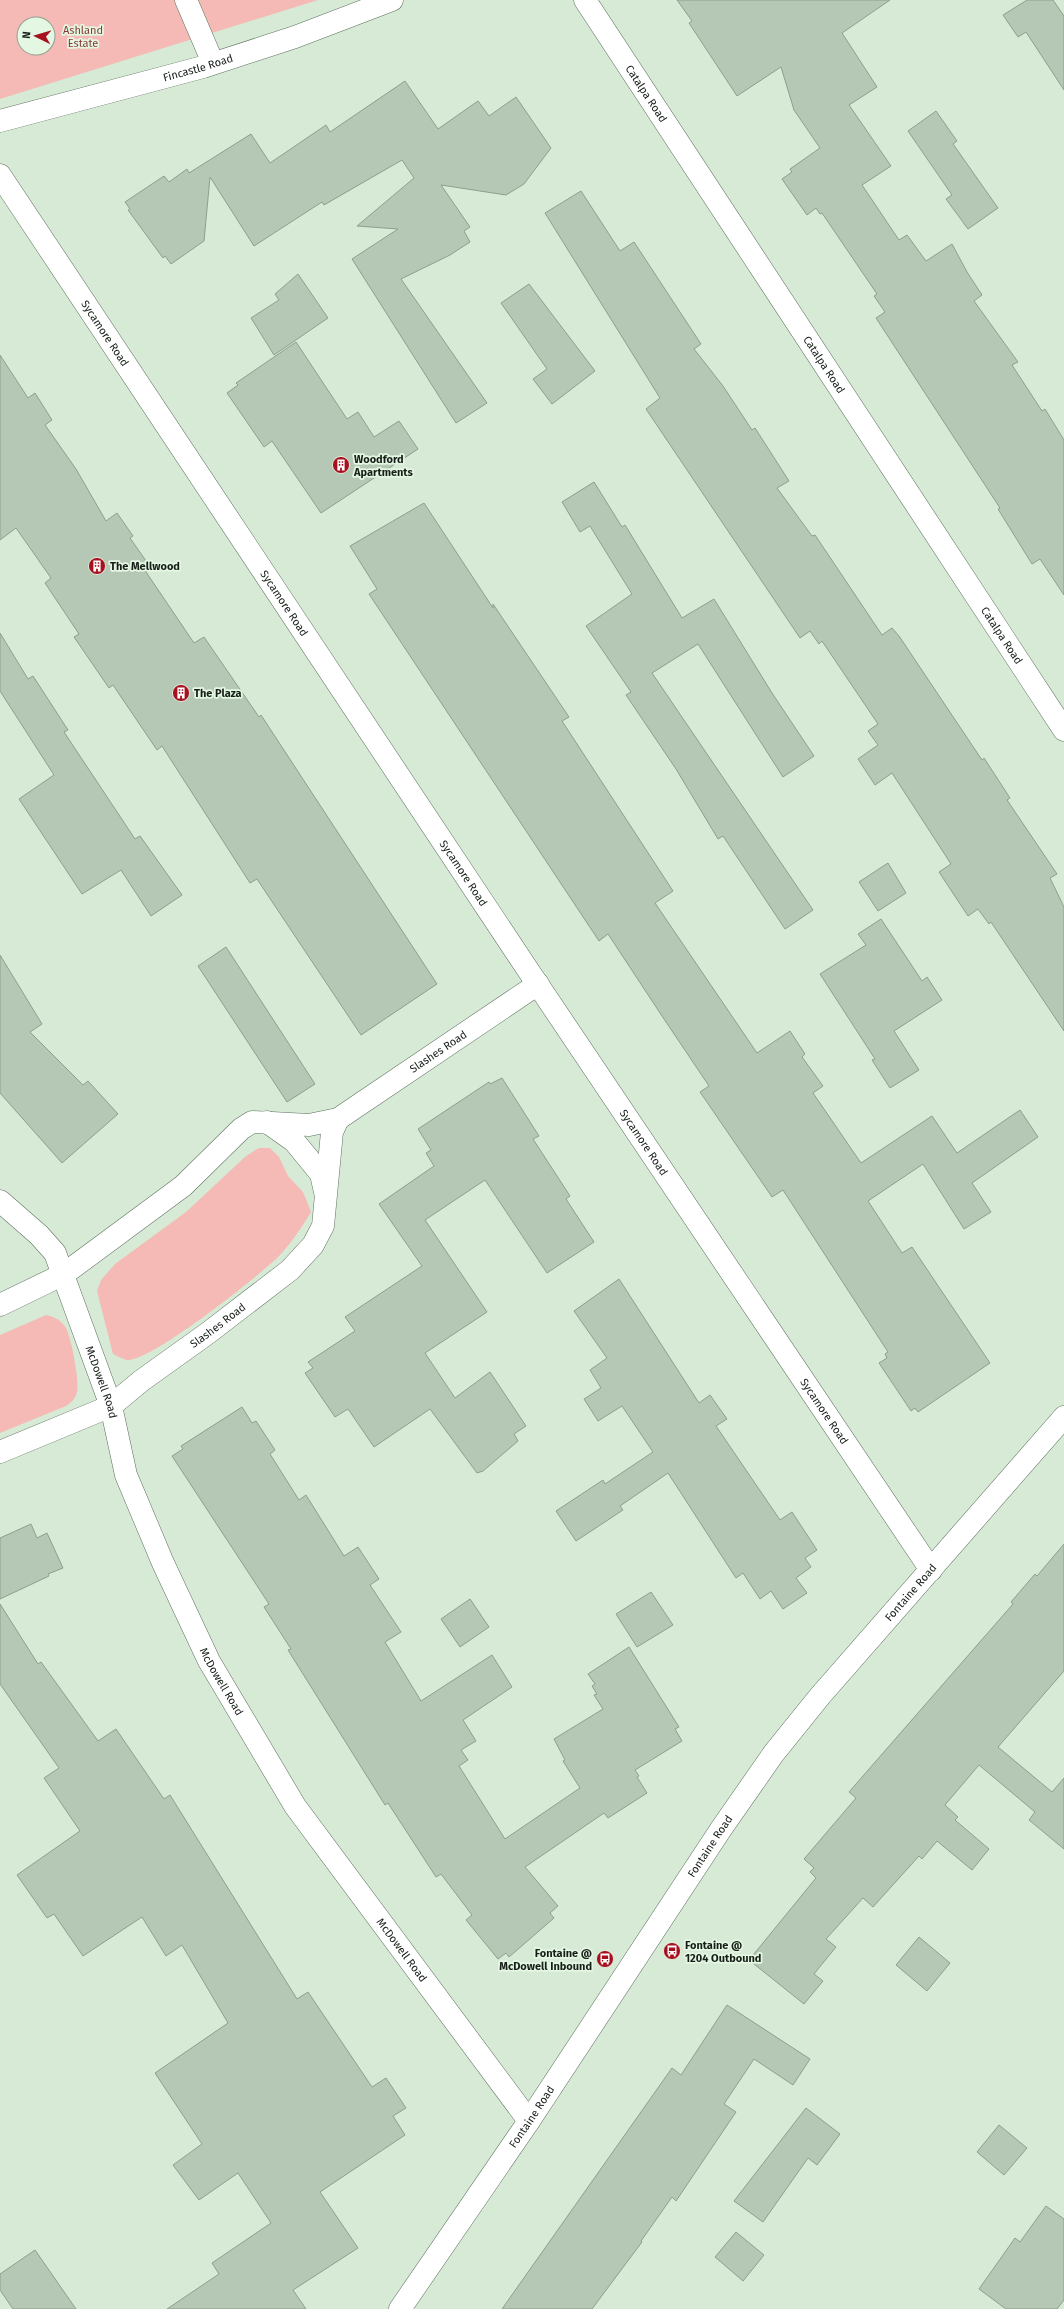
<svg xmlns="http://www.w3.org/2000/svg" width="1064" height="2309" font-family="'Fira Sans',sans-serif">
  <rect width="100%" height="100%" fill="#d6ead6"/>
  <!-- green -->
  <g fill="#f5bab5" fill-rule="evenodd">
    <path d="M 0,0 L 318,0 L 0,99 ZM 24,24 L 48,24 L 48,48 L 24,48 Z"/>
    <path d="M 259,1148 L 270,1148 L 279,1157 L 288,1176 L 303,1192 L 311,1212 C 302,1227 290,1245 277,1258 C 256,1278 152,1361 127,1360 C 123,1359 117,1356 113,1354 L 97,1291 L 101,1280 L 115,1264 L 186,1212 L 246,1156 Z"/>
    <path d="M 46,1315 C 55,1317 61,1320 66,1328 C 71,1337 80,1382 77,1392 C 75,1399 72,1402 66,1406 L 0,1433 L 0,1335 Z"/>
  </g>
  <!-- building -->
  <g fill="#b4c8b5" stroke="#8d9f8d">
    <polygon points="677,0 890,0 842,33 877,87 849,105 891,166 862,185 899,240 907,235 926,261 952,244 967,272 982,295 974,301 1018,362 1012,365 1042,411 1045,409 1064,440 1064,595 1040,559 1032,564 998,509 1000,508 876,318 885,312 874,296 877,294 822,213 820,214 816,208 807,215 782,179 792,172 790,169 820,148 794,110 781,67 737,96 689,23 692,21"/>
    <polygon points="1027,0 1053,0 1064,16 1064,90 1026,32 1018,37 1003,15"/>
    <polygon points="405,81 438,129 478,101 489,116 516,97 551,148 524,184 506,195 441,185 470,227 464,231 470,242 450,255 401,279 487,403 456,423 352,259 398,229 357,226 414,178 402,160 324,205 322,202 254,246 210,177 204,241 171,264 165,256 163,258 128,210 130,209 125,202 164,176 169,182 187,169 189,173 251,134 270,163 326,125 330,132"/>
    <polygon points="936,111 957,141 953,144 998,208 968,229 946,199 952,195 908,131"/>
    <polygon points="581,191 620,251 634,242 701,344 694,349 723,386 752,430 755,428 789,481 777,488 812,536 815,535 882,635 892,628 899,636 982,760 984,758 1010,798 1007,800 1057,874 1050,878 1064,907 1064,1031 991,922 989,924 978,909 968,916 939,872 951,864 892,773 875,785 858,759 878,745 868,731 878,724 822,641 819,644 810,631 800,638 646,409 660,398 545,213"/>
    <polygon points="298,274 328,318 274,355 251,318 279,300 275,294"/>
    <polygon points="529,284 595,371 552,404 533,379 547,369 501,303"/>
    <polygon points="296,342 347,419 358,412 374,437 399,421 418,449 321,513 272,441 264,447 227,393 238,385 236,383"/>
    <polygon points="0,355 28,398 35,393 52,420 45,425 76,469 106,521 117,513 133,536 130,538 151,568 146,572 194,643 204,637 259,717 261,715 437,984 361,1035 257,879 250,883 162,746 157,750 113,685 109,688 74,637 79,634 45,583 51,578 16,528 0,540"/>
    <polygon points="594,482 622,527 625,525 682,618 714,599 772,693 814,756 783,777 698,644 652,673 813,910 785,929 723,836 718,839 676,769 626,695 631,692 586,626 632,594 590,526 580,532 562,502"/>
    <polygon points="424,503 493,608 493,604 569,717 562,721 673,891 655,903 757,1053 790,1031 805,1054 802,1057 823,1086 813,1093 861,1163 932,1116 957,1153 1020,1110 1038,1137 972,1183 991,1212 964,1229 923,1164 868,1201 902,1253 912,1247 990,1363 918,1412 915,1408 911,1411 879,1363 887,1358 885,1354 888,1352 783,1190 772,1197 700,1092 709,1086 662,1016 608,934 599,941 369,594 377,589 350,546"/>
    <polygon points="0,633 28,679 33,676 68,730 64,732 135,839 140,836 182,895 151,916 121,870 82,894 19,799 54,775 0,691"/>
    <polygon points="888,863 906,893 878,911 859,882"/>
    <polygon points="881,919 922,981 927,977 942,1000 894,1031 919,1070 890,1088 872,1060 875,1059 820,974 866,945 858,934"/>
    <polygon points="226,947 315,1084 287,1102 198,966"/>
    <polygon points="0,955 42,1024 30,1032 83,1085 88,1081 118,1114 62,1163 0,1093"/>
    <polygon points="502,1078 539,1136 533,1139 570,1196 566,1199 594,1242 547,1273 485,1180 425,1220 487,1312 425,1353 455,1398 490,1372 526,1426 514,1434 518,1441 483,1471 477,1473 430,1409 374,1447 348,1409 335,1417 305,1373 313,1368 308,1362 355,1331 345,1317 422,1266 379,1204 434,1166 426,1153 431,1150 418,1129 489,1082 490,1084"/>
    <polygon points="619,1279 699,1403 710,1395 727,1419 716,1426 780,1520 792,1512 817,1550 805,1558 811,1567 796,1578 807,1593 783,1609 771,1591 760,1599 743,1573 736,1578 668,1473 620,1506 623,1510 576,1541 556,1511 603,1480 605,1484 653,1452 622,1406 598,1421 584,1399 601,1388 590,1370 607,1358 574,1311"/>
    <polygon points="242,1407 252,1423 256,1421 275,1450 270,1454 299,1500 306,1495 344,1556 358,1547 379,1579 370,1585 401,1632 385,1642 421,1701 492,1655 512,1687 463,1720 476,1741 461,1750 468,1760 459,1766 505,1839 580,1788 563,1761 565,1760 554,1739 603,1709 594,1695 597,1694 592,1686 595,1684 588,1674 629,1647 679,1727 675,1729 682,1741 635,1770 639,1776 637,1777 647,1793 608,1818 604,1813 525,1867 558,1906 550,1913 554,1918 509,1957 506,1953 498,1959 466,1920 472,1915 441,1874 436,1877 388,1803 385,1805 288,1650 291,1649 264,1607 269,1604 172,1456 183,1449 181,1446"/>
    <polygon points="31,1524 37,1538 47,1533 63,1568 48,1574 49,1576 0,1599 0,1538"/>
    <polygon points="1064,1544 1064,1671 998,1747 1052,1792 1064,1778 1064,1849 1029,1820 1035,1812 979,1765 945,1805 958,1817 955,1820 989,1849 972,1870 937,1841 922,1859 919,1856 873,1907 863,1898 826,1939 836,1947 814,1974 823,1981 804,2004 749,1960 816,1878 810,1872 814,1868 804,1859 856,1798 849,1792 1013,1604 1011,1602 1035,1574 1037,1576"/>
    <polygon points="651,1592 673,1625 637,1647 616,1614"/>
    <polygon points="470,1599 489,1627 460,1647 441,1619"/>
    <polygon points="0,1604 38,1664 41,1662 98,1741 116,1729 164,1799 170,1795 297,1999 308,1992 372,2087 386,2078 406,2108 393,2116 405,2135 320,2192 358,2248 293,2290 306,2309 167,2309 219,2274 212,2263 271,2223 238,2173 199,2200 173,2165 202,2144 155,2073 228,2023 182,1945 166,1956 142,1917 83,1956 54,1914 47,1918 17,1875 80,1831 44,1778 59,1768 0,1684"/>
    <polygon points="919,1937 950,1963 927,1991 896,1965"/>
    <polygon points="727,2005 810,2059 793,2085 754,2059 724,2104 736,2112 676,2201 672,2197 641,2241 642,2242 592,2309 502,2309 672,2068 681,2075"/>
    <polygon points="806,2108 840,2134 817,2165 808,2158 763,2222 734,2201"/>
    <polygon points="999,2125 1027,2148 1004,2175 977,2152"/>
    <polygon points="1046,2206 1064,2219 1064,2300 1057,2309 1006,2309 979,2289 1015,2238 1020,2242"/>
    <polygon points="736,2232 764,2255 743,2281 715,2257"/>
    <polygon points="35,2250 76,2309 13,2309 0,2290 0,2274"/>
  </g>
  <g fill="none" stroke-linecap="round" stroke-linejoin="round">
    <!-- minor casing -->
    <g stroke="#5e705f" stroke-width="23">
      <g id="minor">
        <polyline points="186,0 213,63"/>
        <path id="s1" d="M 585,0 L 1064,730"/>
        <path id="s2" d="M 0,121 L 203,67 L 295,37 L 392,0"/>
        <path id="s3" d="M 0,175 L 524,964 L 931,1570"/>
        <polyline points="267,1122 294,1141 321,1174 325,1192"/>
        <path id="s4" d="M 0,1201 L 39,1235 L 55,1253 L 111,1406 L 126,1475 L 163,1563 L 209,1661 L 295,1806 L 529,2121"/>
        <path id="s5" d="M 0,1305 L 64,1274 L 183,1186 L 241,1129 L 252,1122 L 309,1125 L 338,1119 L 538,984"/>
        <path id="s6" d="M 0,1452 L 111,1406 L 141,1381 L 208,1333 L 290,1270 L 313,1245 L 323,1226 L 332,1132 L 338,1119"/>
        <path id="s7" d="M 400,2309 L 529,2121 L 721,1829 L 774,1753 L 820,1696 L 1064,1417"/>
      </g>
    </g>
    <!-- minor -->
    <use href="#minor" stroke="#fff" stroke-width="22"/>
  </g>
  <!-- icons -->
  <defs>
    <g id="building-disc" transform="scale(0.9)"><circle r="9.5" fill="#a7101e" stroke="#e3f7e3"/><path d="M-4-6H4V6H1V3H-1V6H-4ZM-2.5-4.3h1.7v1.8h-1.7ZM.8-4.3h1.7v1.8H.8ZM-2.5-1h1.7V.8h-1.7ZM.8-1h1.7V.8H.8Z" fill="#fff"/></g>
    <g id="bus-disc" transform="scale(0.9)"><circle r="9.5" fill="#a7101e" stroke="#e3f7e3"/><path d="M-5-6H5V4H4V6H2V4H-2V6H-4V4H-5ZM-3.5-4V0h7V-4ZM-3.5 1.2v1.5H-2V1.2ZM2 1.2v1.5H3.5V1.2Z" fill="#fff"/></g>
  </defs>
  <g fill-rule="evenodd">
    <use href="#building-disc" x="341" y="465"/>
    <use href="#building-disc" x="97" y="566"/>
    <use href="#building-disc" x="181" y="693"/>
    <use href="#bus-disc" x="672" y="1951"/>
    <use href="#bus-disc" x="605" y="1959"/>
  </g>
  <g text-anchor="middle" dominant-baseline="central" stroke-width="3.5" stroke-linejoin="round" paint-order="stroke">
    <!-- park labels -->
    <g font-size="11" fill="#893834" stroke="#e3f7e3">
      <text x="83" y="30">Ashland<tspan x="83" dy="13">Estate</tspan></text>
    </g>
    <!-- street labels -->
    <g font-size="11" fill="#171e18" stroke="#e3f7e3">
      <text stroke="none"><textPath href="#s2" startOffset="205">Fincastle Road</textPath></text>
      <text stroke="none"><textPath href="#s1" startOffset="112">Catalpa Road</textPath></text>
      <text stroke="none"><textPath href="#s3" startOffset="190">Sycamore Road</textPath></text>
      <text stroke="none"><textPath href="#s1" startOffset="436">Catalpa Road</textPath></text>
      <text stroke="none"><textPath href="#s3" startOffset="514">Sycamore Road</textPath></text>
      <text stroke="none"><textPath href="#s1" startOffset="760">Catalpa Road</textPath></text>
      <text stroke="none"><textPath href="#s3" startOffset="838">Sycamore Road</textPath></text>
      <text stroke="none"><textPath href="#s5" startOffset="521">Slashes Road</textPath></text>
      <text stroke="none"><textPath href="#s3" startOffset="1162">Sycamore Road</textPath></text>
      <text stroke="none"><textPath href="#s6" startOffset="254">Slashes Road</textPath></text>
      <text stroke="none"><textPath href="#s4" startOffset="213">McDowell Road</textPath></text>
      <text stroke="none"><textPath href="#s3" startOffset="1486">Sycamore Road</textPath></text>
      <text stroke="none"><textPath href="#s7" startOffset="881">Fontaine Road</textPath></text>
      <text stroke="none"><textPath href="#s4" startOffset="537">McDowell Road</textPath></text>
      <text stroke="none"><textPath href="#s7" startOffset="557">Fontaine Road</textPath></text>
      <text stroke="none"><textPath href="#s4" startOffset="861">McDowell Road</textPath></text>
      <text stroke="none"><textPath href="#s7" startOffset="233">Fontaine Road</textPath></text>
    </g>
    <!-- poi labels -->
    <g font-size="11" font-weight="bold" fill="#171e18" stroke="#e3f7e3" text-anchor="start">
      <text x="354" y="459">Woodford<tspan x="354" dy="13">Apartments</tspan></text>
      <text x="110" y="566">The Mellwood</text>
      <text x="194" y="693">The Plaza</text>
      <text x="685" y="1945">Fontaine @<tspan x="685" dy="13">1204 Outbound</tspan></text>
      <text x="592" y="1953" text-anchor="end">Fontaine @<tspan x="592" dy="13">McDowell Inbound</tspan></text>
    </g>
  </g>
  <!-- north arrow -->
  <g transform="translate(36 36) rotate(275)"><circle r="19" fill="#e3f7e3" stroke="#91a092"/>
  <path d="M0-3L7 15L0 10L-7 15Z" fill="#a7101e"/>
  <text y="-6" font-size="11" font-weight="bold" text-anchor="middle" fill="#171e18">N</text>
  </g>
</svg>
